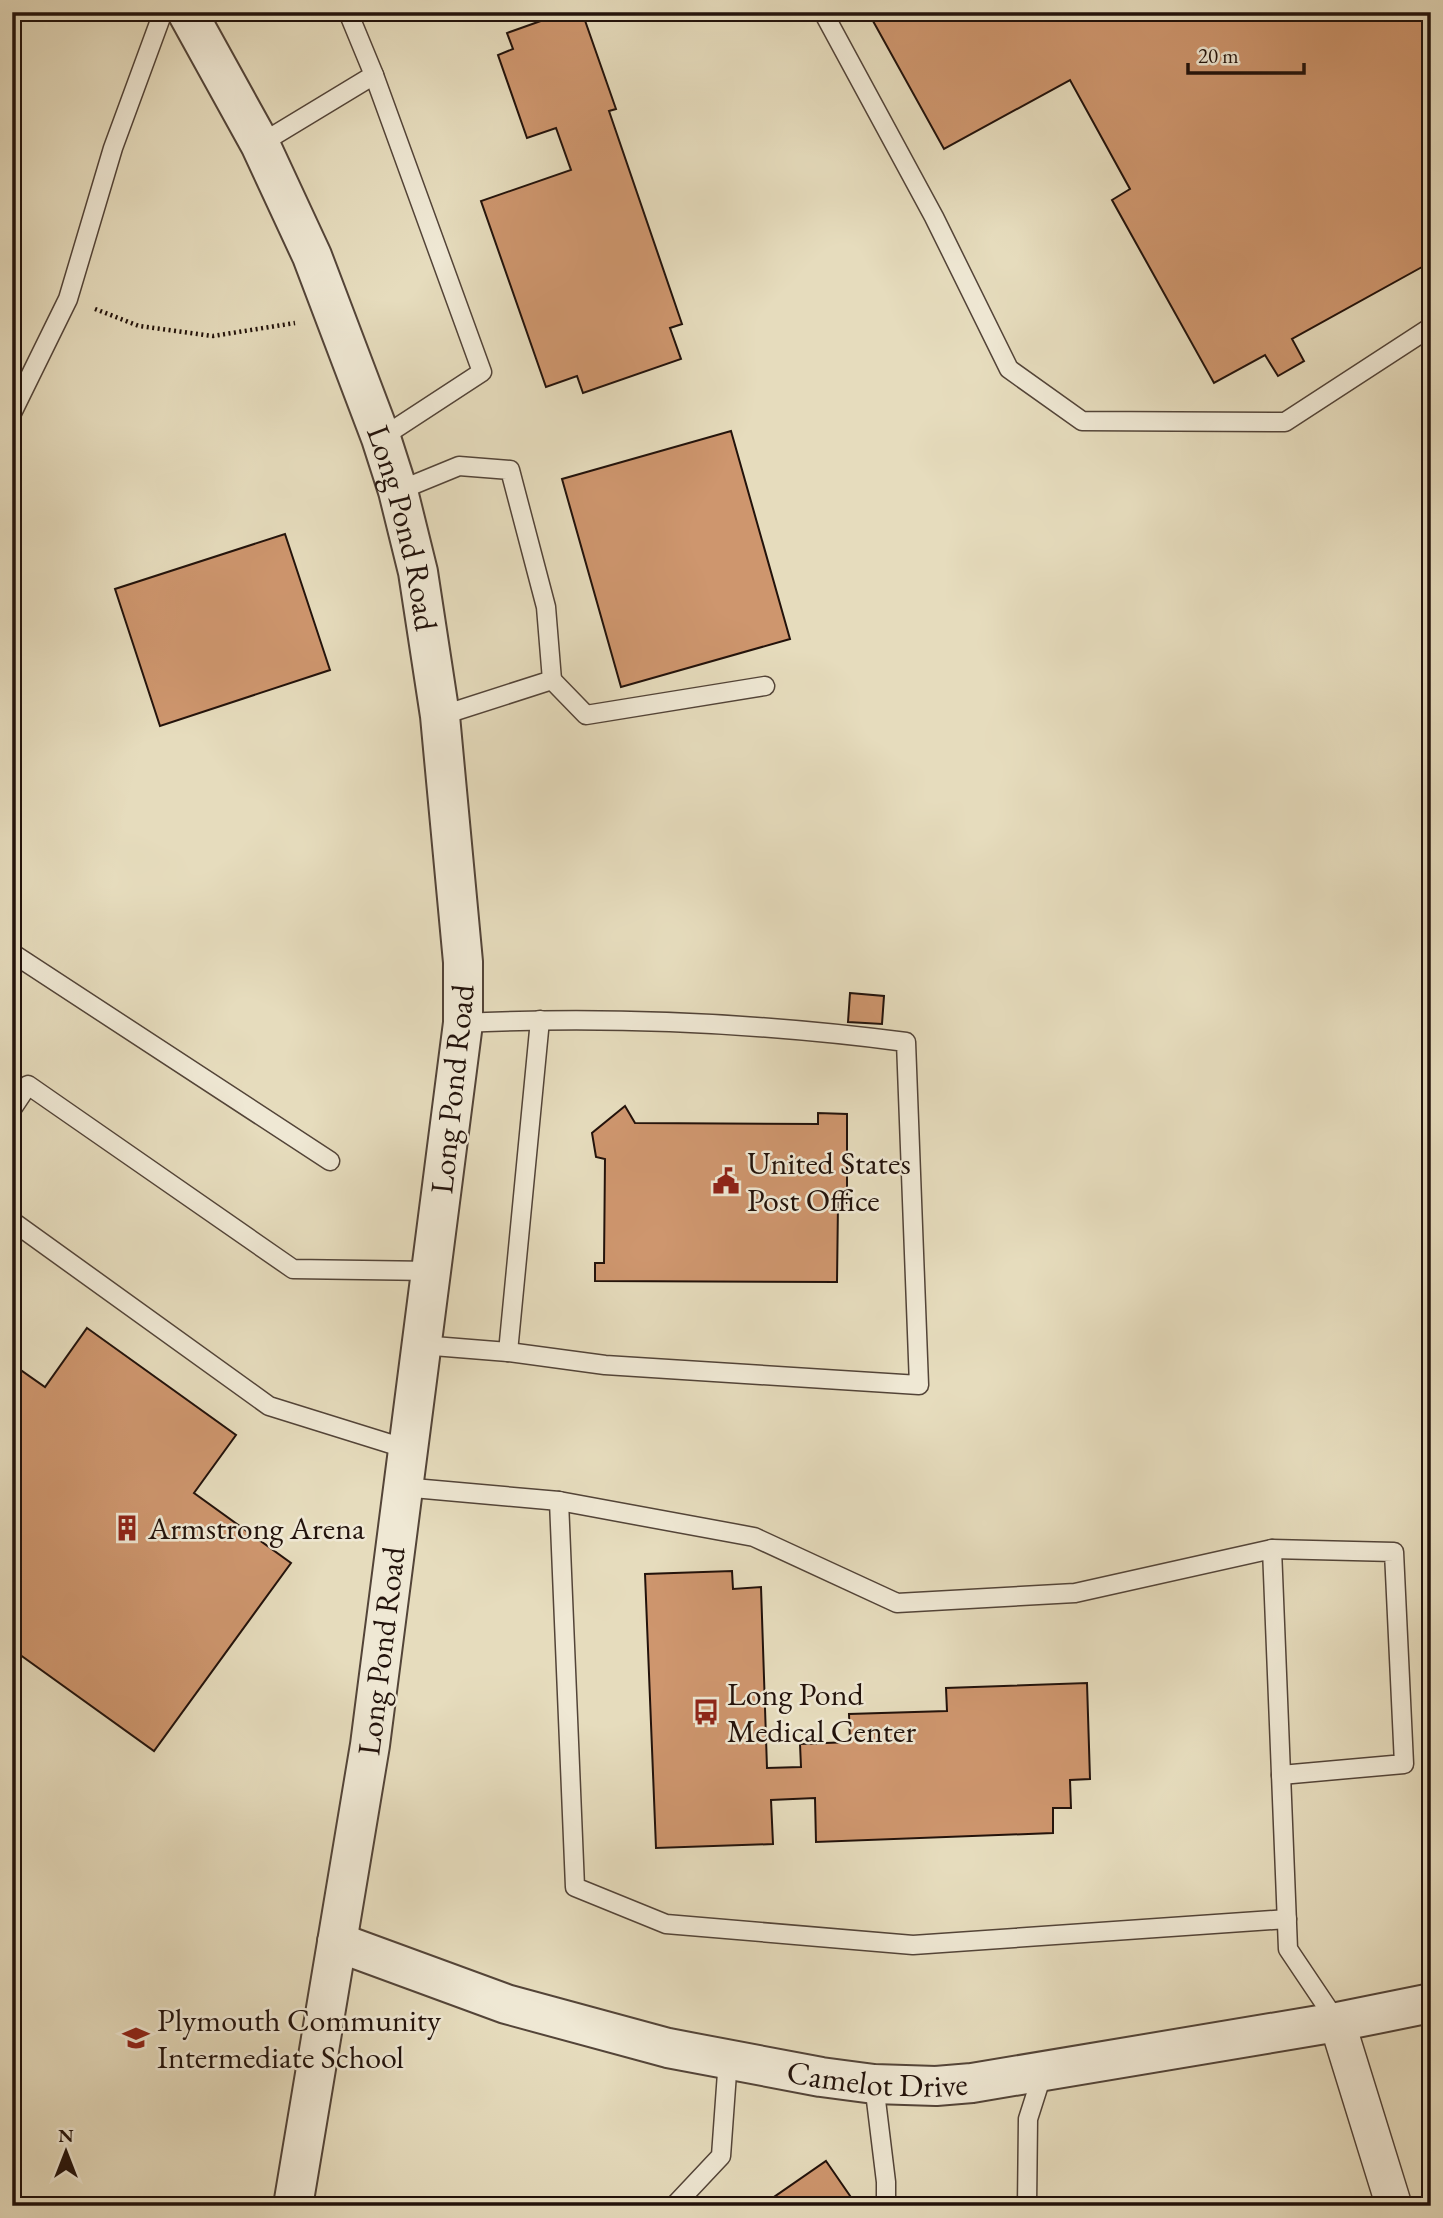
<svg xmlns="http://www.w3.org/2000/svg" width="1443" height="2218" font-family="'EB Garamond',serif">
  <rect width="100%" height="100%" fill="#e6dcbd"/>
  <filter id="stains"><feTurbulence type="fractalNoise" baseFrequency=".00286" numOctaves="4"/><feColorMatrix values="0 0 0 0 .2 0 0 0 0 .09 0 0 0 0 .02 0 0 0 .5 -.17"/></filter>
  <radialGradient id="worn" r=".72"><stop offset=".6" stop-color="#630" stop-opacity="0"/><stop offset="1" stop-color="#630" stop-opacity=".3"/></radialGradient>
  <!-- building -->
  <g fill="#ce966e" stroke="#22120b" stroke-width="2">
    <polygon points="566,12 582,12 616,109 609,111 682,324 670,328 681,359 583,393 577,376 546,387 481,201 571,170 556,128 527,138 498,55 513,49 507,33"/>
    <polygon points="868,12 1431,12 1431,262 1292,339 1304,361 1278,376 1265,355 1214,383 1112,200 1130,189 1070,80 944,149"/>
    <polygon points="731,431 790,639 621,687 562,479"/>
    <polygon points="285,534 330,670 160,726 115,589"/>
    <polygon points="850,993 884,996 882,1024 848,1022"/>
    <polygon points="625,1106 635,1123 818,1124 818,1113 847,1114 847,1203 838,1203 837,1282 595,1281 595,1263 604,1263 605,1159 596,1157 592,1133"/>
    <polygon points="87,1328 236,1435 194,1493 291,1563 154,1751 12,1649 12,1364 45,1387"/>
    <polygon points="732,1571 733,1589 761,1587 767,1768 801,1767 800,1744 850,1742 849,1714 947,1711 946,1688 1087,1683 1090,1779 1070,1780 1071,1808 1053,1808 1053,1833 816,1842 815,1798 771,1800 773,1844 656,1848 645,1574"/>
    <polygon points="826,2161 857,2206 761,2206"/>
  </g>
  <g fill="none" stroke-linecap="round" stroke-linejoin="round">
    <!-- service casing -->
    <g stroke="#534438" stroke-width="21">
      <g id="service">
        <polyline points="823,12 934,217 1009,369 1082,421 1285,422 1431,327"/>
        <polyline points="374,75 482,372 381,438"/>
        <polyline points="260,144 374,75 348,12"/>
        <polyline points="12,413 68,299 113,148 163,12"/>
        <polyline points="398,491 459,466 510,470 546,607 552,680 440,716"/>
        <polyline points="552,680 586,715 765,686"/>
        <polyline points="12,953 330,1161"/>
        <polyline points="12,1109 28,1085 293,1269 432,1271"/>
        <polyline points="12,1221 269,1406 407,1449"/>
        <path d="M 421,1345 L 508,1352 L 605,1365 L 919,1385 L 906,1042 C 759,1023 611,1016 463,1023"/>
        <polyline points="508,1352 540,1020"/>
        <polyline points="402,1487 559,1501 754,1537 897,1603 1075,1593 1272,1549 1288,1949 1337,2022"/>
        <polyline points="559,1501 575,1887 666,1924 913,1945 1287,1919"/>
        <polyline points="1272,1549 1394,1552 1404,1764 1281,1775"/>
        <polyline points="874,2084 886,2182 886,2206"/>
        <polyline points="674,2206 721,2156 728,2059"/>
        <polyline points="1027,2206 1028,2119 1043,2072"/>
      </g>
    </g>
    <!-- minor casing -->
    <g stroke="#534438" stroke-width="38">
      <polyline id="minor" points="1337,2022 1394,2206"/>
    </g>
    <!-- tertiary casing -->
    <g stroke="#534438" stroke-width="42">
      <g id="tertiary">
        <path id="s1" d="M 187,12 L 260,144 L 312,256 L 381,438 L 398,491 L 418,572 L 440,716 L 463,962 L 463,1023 L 370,1745 L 293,2206"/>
        <path id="s2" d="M 337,1942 L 506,2004 L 668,2048 L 821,2077 L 874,2084 L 936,2086 L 972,2083 L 1337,2022 L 1431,2003"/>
      </g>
    </g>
    <!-- path -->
    <polyline stroke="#22120b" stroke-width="4.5" stroke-dasharray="2 3.5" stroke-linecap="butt" points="95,309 139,326 213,336 295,323"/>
    <!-- service -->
    <use href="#service" stroke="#efe8d4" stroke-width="18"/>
    <!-- minor -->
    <use href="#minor" stroke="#efe8d4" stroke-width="35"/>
    <!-- tertiary -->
    <use href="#tertiary" stroke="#efe8d4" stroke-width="38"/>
  </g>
  <!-- icons -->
  <defs>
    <g id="civic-bare" transform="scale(2.1)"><path d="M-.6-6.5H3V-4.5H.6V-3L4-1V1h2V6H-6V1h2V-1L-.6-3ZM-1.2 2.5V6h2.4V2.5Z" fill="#8f2418" stroke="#efe8d4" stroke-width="2.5" paint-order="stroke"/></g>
    <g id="building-bare" transform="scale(2.1)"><path d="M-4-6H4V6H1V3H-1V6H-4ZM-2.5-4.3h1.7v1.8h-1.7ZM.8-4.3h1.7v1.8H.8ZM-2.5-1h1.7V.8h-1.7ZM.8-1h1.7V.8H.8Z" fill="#8f2418" stroke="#efe8d4" stroke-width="2.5" paint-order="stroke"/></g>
    <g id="bus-bare" transform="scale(2.1)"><path d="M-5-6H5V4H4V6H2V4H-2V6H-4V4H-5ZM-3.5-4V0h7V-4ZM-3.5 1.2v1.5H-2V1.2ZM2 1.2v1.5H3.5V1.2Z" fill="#8f2418" stroke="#efe8d4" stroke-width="2.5" paint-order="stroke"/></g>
    <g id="school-bare" transform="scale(2.1)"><path d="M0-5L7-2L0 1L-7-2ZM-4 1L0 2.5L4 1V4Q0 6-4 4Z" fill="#8f2418" stroke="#efe8d4" stroke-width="2.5" paint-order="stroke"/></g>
  </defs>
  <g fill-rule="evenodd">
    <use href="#civic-bare" x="726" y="1181"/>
    <use href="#building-bare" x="127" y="1528"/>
    <use href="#bus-bare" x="706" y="1712"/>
    <use href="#school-bare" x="136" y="2038"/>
  </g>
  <g text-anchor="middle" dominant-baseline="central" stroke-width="5" stroke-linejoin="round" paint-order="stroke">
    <!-- street labels -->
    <g font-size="32" fill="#22120b" stroke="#efe8d4">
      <text stroke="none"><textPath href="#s1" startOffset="562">Long Pond Road</textPath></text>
      <text transform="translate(452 1089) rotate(-84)">Long Pond Road</text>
      <text transform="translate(381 1651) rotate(-83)">Long Pond Road</text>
      <text stroke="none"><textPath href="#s2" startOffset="560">Camelot Drive</textPath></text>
    </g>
    <!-- poi labels -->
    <g font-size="32" fill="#22120b" stroke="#efe8d4" text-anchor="start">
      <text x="747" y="1163">United States<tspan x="747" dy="37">Post Office</tspan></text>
      <text x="148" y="1528">Armstrong Arena</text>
      <text x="727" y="1694">Long Pond<tspan x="727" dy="37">Medical Center</tspan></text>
      <text x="157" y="2020">Plymouth Community<tspan x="157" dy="37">Intermediate School</tspan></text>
    </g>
  </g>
  <!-- margin -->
  <rect width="1443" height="2218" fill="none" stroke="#e6dcbd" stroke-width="42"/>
  <rect x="14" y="14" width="1415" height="2190" fill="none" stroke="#22120b" stroke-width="3.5"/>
  <rect x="21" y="21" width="1401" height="2176" fill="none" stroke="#22120b" stroke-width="2"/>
  <!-- north arrow -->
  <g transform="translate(66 2152)" stroke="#efe8d4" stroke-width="5" paint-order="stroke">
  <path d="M0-5L12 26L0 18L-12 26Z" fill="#22120b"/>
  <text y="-10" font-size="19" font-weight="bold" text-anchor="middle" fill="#22120b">N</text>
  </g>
  <!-- scale -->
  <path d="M1188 63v10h116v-10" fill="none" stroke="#22120b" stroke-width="3.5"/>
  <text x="1198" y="63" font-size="21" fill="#22120b" stroke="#efe8d4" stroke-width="5" paint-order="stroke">20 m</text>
  <rect width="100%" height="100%" filter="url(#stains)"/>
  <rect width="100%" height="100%" fill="url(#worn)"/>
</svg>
